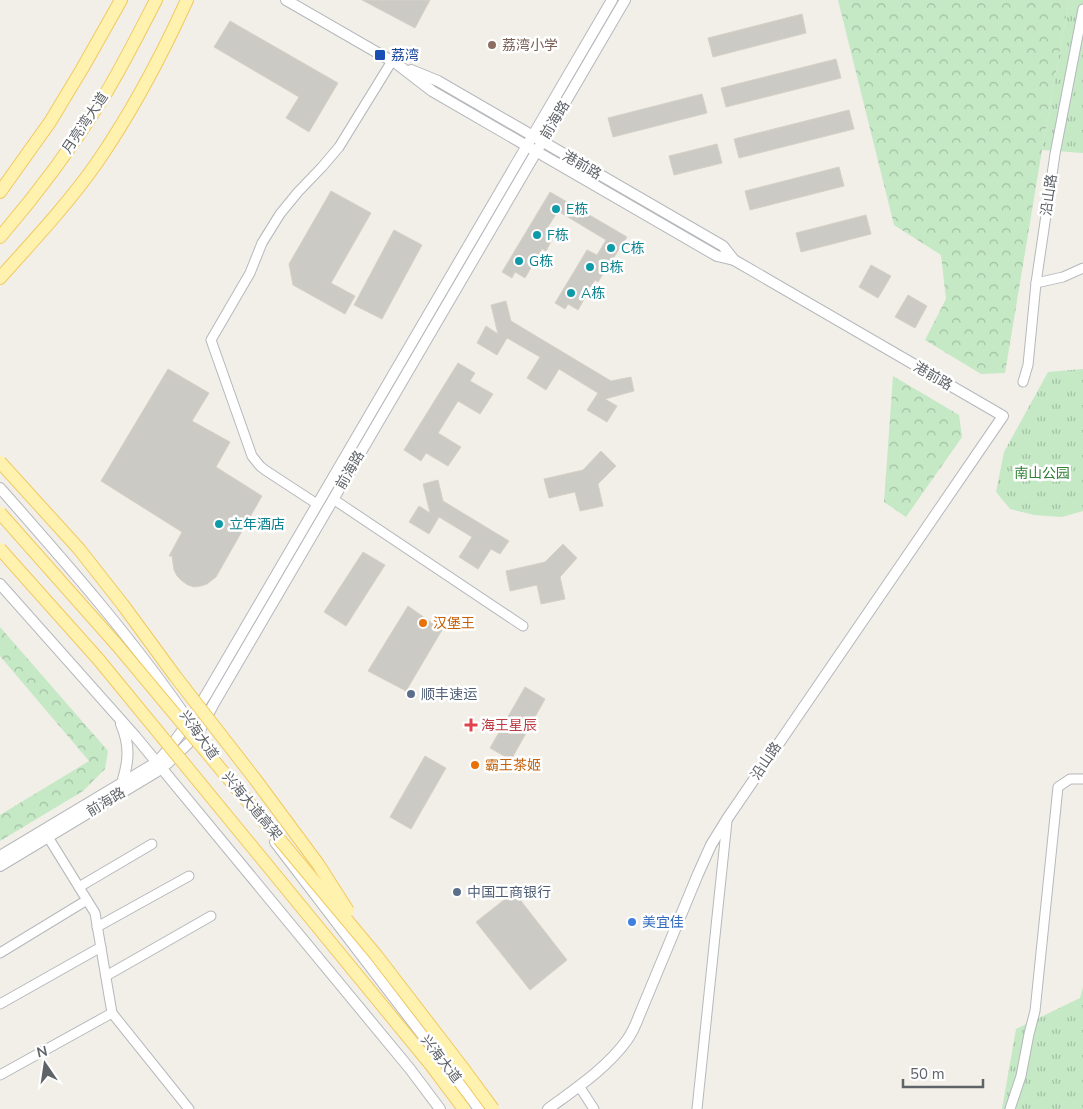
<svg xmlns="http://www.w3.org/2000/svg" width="1083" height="1109" font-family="'Nunito Sans','Noto Sans SC',sans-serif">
  <defs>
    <pattern id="forest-crowns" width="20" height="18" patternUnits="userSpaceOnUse" patternTransform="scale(1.25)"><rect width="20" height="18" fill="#c5e8c5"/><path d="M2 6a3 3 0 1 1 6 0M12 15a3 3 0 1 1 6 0" fill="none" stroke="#a3c0a4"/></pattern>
    <pattern id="park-tufts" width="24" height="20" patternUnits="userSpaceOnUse" patternTransform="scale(1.25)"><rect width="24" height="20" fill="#c5e8c5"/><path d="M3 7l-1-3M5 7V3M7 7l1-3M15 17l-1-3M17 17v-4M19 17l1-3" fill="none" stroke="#a3c0a4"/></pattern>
  </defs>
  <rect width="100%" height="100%" fill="#f1efe8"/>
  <!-- forest -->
  <g fill="url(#forest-crowns)">
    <polygon points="838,0 1069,0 1042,150 1005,373 981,374 925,340 946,299 941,255 894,225"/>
    <polygon points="893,376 959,415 962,437 906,517 884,502"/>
    <polygon points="0,627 108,751 105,769 83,791 0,841 0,815 89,761 0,656"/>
  </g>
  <!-- park -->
  <g fill="url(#park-tufts)">
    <polygon points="1069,0 1083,0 1083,153 1042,150"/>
    <polygon points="1083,369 1083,511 1062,517 1034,515 1010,509 996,492 1004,452 1048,372"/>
    <polygon points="1083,987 1083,1109 1002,1109 1016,1029 1080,998"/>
  </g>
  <!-- building -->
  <g fill="#cccac5" stroke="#d6d1c6">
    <polygon points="362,0 430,0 415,28"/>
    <polygon points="802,14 806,33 713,57 708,38"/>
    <polygon points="230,21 338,83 309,132 286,118 299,97 214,47"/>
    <polygon points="836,59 841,78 726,107 721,88"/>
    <polygon points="702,94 707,113 613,137 608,118"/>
    <polygon points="849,110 854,129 739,158 734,139"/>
    <polygon points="717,144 722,163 674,175 669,156"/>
    <polygon points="839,167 844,186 750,210 745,191"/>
    <polygon points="331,191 371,213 331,283 355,296 345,314 293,285 289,264"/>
    <polygon points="550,192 627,237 598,282 595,280 578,310 568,304 565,309 555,303 587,250 597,255 606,240 558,211 546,230 552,233 549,238 552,240 546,251 542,249 525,278 515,272 512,278 502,272"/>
    <polygon points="866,215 871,234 801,252 796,233"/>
    <polygon points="394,230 422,245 382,319 354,305"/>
    <polygon points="871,265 891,276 878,298 859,287"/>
    <polygon points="908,295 927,306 915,328 895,317"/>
    <polygon points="506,301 511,321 611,381 631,377 634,391 605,399 617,406 607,422 587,410 598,393 559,369 546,390 527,378 540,357 507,338 497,355 477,343 486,326 498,334 491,305"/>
    <polygon points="458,363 475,373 470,381 493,394 480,414 458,401 438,433 461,447 448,466 426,453 421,461 404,450"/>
    <polygon points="168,369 209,393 192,421 230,442 216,467 262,496 216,577 207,584 201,586 194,587 188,585 182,581 177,576 174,570 172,556 169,556 182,532 101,481"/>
    <polygon points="601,451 616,466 598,484 603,506 580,511 575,492 549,498 544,479 583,470"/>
    <polygon points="438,480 443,501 509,541 500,554 491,549 478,569 459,557 472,537 439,517 429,534 409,522 419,506 430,513 423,484"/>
    <polygon points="563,544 577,558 560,577 565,599 541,604 537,585 510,591 506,571 545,562"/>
    <polygon points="363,552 385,565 346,626 324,612"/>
    <polygon points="408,606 442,630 406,691 368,671"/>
    <polygon points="525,687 545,699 511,760 490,748"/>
    <polygon points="425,756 446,768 411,829 390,817"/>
    <polygon points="514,892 567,960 530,990 476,922"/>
  </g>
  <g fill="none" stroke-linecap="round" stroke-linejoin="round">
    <!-- minor casing -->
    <g stroke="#b5b8bc" stroke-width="11">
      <g id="minor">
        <polyline points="1036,283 1063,277 1083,268"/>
        <polyline points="1023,382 1028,365 1036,283 1055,154 1083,9"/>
        <polyline points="333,499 523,626"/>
        <polyline points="317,504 265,470 260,466 252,456 211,340 250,273 262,243 280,214 298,192 322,167 339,147 392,61"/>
        <polyline points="48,837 95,913 112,1013 189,1109"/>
        <polyline points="79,887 152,844"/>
        <polyline points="97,927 189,876"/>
        <polyline points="0,953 87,900"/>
        <polyline points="106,976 211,916"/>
        <polyline points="0,1004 101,947"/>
        <polyline points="0,1075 112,1013"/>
        <polyline points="579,1086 594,1109"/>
        <polyline points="697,1109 727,821"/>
        <polyline points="1010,1109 1021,1076 1029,1034 1035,1011 1058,787 1070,779 1083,779"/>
      </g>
    </g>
    <!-- tertiary casing -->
    <g stroke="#b5b8bc" stroke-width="12">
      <g id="tertiary">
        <path d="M 286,0 L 397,64 L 432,91 L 717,256 L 734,260 L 1003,416 L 727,819 L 711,845 L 698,874 L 639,1016 C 636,1024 632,1033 627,1040 C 607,1068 575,1089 548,1109"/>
        <polyline points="411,70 438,81 723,246 734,260"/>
        <path d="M 0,488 C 67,564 134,640 191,724"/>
        <polyline points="0,584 135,736 410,1069 440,1109"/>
        <path d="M 121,724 C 130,745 129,761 122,783"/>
        <polyline points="275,842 479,1109"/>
        <path d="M 0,856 L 157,762 C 176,742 191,718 206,695 L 612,0"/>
        <polyline points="0,866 156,772 169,762 198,734 213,705 625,0"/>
      </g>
    </g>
    <!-- primary casing -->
    <g stroke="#f2c960" stroke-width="14">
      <g id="primary">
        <polyline points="0,192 50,122 82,69 121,0"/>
        <path d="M 0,237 C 38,193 72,147 103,98 C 122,67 139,33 156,0"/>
        <path d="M 0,278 C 33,241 67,205 96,164 C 132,112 161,57 187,0"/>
      </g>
    </g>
    <!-- minor -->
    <use href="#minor" stroke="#fff" stroke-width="9"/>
    <!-- tertiary -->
    <use href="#tertiary" stroke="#fff" stroke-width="10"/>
    <!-- primary -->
    <use href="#primary" stroke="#fff2af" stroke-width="12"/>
    <!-- primary-bridge casing -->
    <g stroke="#f2c960" stroke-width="14" stroke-linecap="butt">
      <g id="primary-bridge">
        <polyline points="0,462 79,549 123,605 175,676 255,779 318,864 348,911"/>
        <polyline points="0,513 117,645 376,955 462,1067 493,1109"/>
        <polyline points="0,549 99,660 431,1065 464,1109"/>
      </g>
    </g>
    <!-- primary-bridge -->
    <use href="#primary-bridge" stroke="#fff2af" stroke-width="12"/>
  </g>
  <!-- markers -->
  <circle fill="#8d6e63" stroke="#fff" stroke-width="2" cx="492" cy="45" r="5"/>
  <rect fill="#1a4fb4" stroke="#fff" stroke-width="2" x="374" y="49" width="12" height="12" rx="2.5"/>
  <g fill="#0f9aa8" stroke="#fff" stroke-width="2">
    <circle cx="556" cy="209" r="5"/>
    <circle cx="537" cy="235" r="5"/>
    <circle cx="611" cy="248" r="5"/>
    <circle cx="519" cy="261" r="5"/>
    <circle cx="590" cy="267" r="5"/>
    <circle cx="571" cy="293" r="5"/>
    <circle cx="219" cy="524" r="5"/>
  </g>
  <g fill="#e8710a" stroke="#fff" stroke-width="2">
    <circle cx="423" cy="623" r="5"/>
    <circle cx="475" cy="765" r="5"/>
  </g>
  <g fill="#5c6f8a" stroke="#fff" stroke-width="2">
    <circle cx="411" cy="694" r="5"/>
    <circle cx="457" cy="892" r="5"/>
  </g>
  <path fill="#e0444e" stroke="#fff" stroke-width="2" d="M468.5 717.5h5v5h5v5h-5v5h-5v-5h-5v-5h5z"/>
  <circle fill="#3f7fe0" stroke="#fff" stroke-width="2" cx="632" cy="922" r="5"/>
  <g text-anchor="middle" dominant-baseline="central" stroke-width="5" stroke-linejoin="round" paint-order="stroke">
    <!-- education labels -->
    <g font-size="14" fill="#785e54" stroke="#fff" text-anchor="start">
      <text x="502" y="45">荔湾小学</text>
    </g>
    <!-- transit labels -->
    <g font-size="14" fill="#164399" stroke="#fff" text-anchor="start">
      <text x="391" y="55">荔湾</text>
    </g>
    <!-- street labels -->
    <g font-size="14" fill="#5f6368" stroke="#fff">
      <text transform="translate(555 120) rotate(-59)">前海路</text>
      <text transform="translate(85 123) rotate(-56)">月亮湾大道</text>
      <text transform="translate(582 165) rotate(30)">港前路</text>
      <text transform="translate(1049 195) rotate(-82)">沿山路</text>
      <text transform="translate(933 376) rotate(30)">港前路</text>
      <text transform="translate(350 470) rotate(-60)">前海路</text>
      <text transform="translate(199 735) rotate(55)">兴海大道</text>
      <text transform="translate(766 761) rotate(-56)">沿山路</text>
      <text transform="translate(106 802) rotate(-31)">前海路</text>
      <text transform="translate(252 806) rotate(50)">兴海大道高架</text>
      <text transform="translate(441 1059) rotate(52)">兴海大道</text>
    </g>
    <!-- culture labels -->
    <g font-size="14" fill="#0d838f" stroke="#fff" text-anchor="start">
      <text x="566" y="209">E栋</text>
      <text x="547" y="235">F栋</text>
      <text x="621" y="248">C栋</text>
      <text x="529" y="261">G栋</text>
      <text x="600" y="267">B栋</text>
      <text x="581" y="293">A栋</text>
      <text x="229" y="524">立年酒店</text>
    </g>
    <!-- park labels -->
    <g font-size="14" fill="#348238" stroke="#fff">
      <text x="1042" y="473">南山公园</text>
    </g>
    <!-- food labels -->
    <g font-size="14" fill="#c56008" stroke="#fff" text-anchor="start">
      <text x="433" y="623">汉堡王</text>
      <text x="485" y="765">霸王茶姬</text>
    </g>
    <!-- service labels -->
    <g font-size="14" fill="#4e5e75" stroke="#fff" text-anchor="start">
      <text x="421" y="694">顺丰速运</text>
      <text x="467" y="892">中国工商银行</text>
    </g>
    <!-- health labels -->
    <g font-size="14" fill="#be3a42" stroke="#fff" text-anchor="start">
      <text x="481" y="725">海王星辰</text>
    </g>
    <!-- shop labels -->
    <g font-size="14" fill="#366cbe" stroke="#fff" text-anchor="start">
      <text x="642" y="922">美宜佳</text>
    </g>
  </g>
  <!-- north arrow -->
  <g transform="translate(45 1064) rotate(347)" stroke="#ffffff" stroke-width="4" paint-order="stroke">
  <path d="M0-4L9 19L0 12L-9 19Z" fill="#5f6368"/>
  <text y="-8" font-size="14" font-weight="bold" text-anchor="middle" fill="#5f6368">N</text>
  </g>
  <!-- scale -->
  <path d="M903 1079v8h80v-8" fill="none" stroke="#5f6368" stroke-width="2.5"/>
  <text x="910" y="1079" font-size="15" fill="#5f6368" stroke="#ffffff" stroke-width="4" paint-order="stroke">50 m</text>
</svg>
